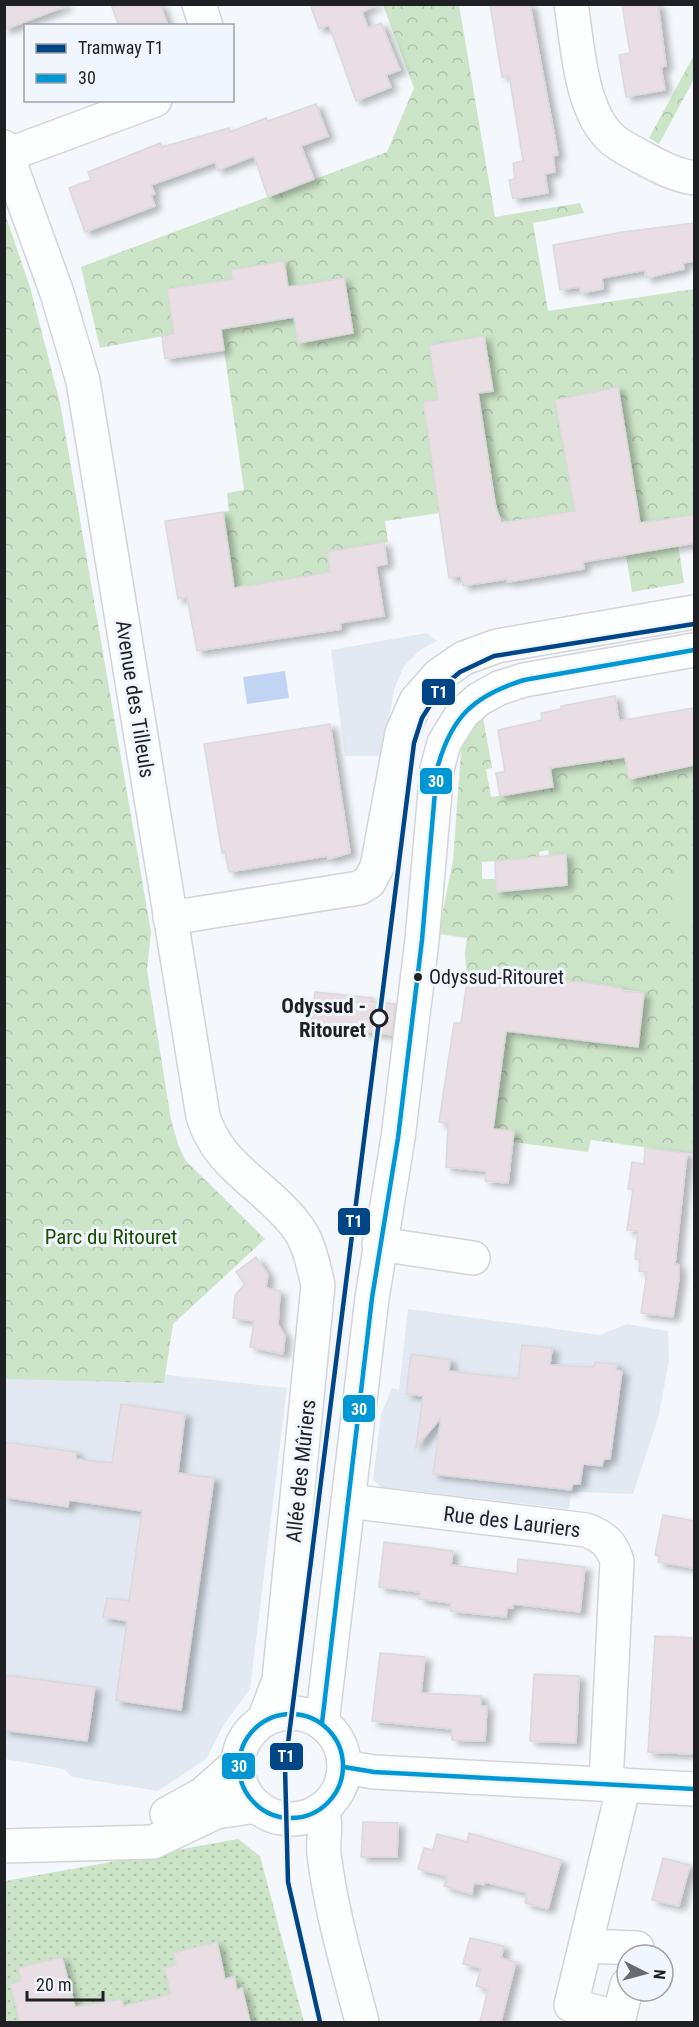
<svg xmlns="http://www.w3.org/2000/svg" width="699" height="2027" font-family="'Roboto Condensed',sans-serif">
  <defs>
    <pattern id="park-crowns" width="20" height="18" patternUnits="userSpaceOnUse" patternTransform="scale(1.5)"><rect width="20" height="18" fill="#cce4c8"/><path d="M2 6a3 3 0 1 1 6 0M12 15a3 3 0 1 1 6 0" fill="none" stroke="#afc3ac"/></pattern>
    <pattern id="garden-dots" width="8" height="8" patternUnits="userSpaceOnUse" patternTransform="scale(1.5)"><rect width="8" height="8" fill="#cce4c8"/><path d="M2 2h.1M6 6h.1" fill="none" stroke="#afc3ac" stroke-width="1.8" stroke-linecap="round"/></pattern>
    <filter id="shadow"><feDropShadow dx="6" dy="4" stdDeviation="3" flood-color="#0004"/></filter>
  </defs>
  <rect width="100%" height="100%" fill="#f4f7fb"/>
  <!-- built -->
  <g fill="#e2e9f2">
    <polygon points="427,633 437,641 420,650 404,666 395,687 381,756 345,756 331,650"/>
    <polygon points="408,1309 600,1335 627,1324 668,1331 669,1360 659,1415 633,1494 578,1492 571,1494 569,1509 381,1487 373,1480 381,1415 392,1388 399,1390"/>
    <polygon points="4,1361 95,1367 287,1388 250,1689 224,1724 206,1759 158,1791 72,1777 64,1769 5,1759"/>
  </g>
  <!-- park -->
  <g fill="url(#park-crowns)" fill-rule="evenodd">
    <polygon points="383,5 459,5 495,217 580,203 584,213 533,223 548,311 694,289 694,515 674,518 684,583 632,592 626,555 644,552 618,387 555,400 575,511 508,522 498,514 478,393 493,391 484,336 429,345 438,400 424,402 440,513 385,521 388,542 327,552 331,572 234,588 223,512 229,511 227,493 244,490 221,329 294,317 298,342 353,333 344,278 288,287 284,261 231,270 233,279 167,289 174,334 100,348 81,267 387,152 414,88"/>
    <polygon points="694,55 694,79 659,144 649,138"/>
    <polygon points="5,214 30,287 60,403 151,932 147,970 171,1120 178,1144 185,1160 265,1239 173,1324 164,1383 5,1379"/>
    <path d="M 482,712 L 492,768 L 486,769 L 491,797 L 553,787 L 551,772 L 557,763 L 624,753 L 629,779 L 694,766 L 694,1154 L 591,1140 L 588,1152 L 513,1142 L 514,1131 L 493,1129 L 506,1031 L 637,1047 L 644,993 L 590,983 L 534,977 L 533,980 L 513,977 L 512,984 L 489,986 L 467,982 L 465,953 L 467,938 L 438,934 L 453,861 L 462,738 ZM 548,850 L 549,856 L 566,855 L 567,885 L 497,892 L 496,879 L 482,879 L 482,862 L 540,858 L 539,852 Z"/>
  </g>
  <!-- garden -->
  <polygon fill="url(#garden-dots)" points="238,1839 260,1856 304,2022 5,2022 5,1881"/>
  <!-- pitch -->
  <polygon fill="#cce4c8" points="676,868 694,870 692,935 669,932"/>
  <!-- water -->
  <polygon fill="#c1d4f4" points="285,671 289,698 247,704 243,677"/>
  <!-- building -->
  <g fill="#e8dee4" stroke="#dad9db" stroke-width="1.5" filter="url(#shadow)">
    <polygon points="4,4 66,4 66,6 4,30"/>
    <polygon points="111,4 160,4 168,26 119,26"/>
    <polygon points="310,4 377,4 362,12 368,28 381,23 400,70 386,75 391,87 356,101 329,25 319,29"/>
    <polygon points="490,4 530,4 558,155 553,156 555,172 545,174 548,193 513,199 509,180 515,179 513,163 523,161 509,75 502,77"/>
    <polygon points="622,4 658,4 666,66 661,67 665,90 626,97 619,55 630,53"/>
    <polygon points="316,104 328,136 301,146 314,179 268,197 254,156 218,170 215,162 151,185 155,194 151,195 155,206 85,232 69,188 91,180 88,172 160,143 162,147 229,128 230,132 266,118 268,121"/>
    <polygon points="694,223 694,261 683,263 684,269 646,278 645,270 602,278 603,289 581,293 580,287 560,290 553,245 623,232"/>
    <polygon points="284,261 288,287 344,278 353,333 298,343 294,317 221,329 224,350 165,359 162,336 174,334 167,289 233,279 231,270"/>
    <polygon points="484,336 493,391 478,393 495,504 501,523 575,511 555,400 618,387 640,523 694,515 694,543 583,562 584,569 507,582 507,579 463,586 461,576 449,578 423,402 438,400 429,345"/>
    <polygon points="223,512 234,588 330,572 327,552 384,542 387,564 376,566 384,616 340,623 341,629 197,651 187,597 178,599 165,521"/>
    <polygon points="615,696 619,721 694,708 694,765 629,779 625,757 550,768 553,787 500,796 496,773 505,772 498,730 542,720 541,713 561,709 561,706"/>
    <polygon points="330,724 350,853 328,859 327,856 229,872 225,852 222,853 204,744"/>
    <polygon points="566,854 567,885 496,892 495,861"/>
    <polygon points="513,977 590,983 622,988 622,991 644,993 638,1047 506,1031 493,1129 514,1131 508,1183 485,1181 486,1171 446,1167 448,1123 439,1122 454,1023 461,1023 467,982 489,986 490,982 512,984"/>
    <polygon points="315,992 372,998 371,1001 395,1004 392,1035 311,1024"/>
    <polygon points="645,1148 687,1153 675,1264 679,1265 679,1278 673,1317 641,1313 647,1272 639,1271 640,1260 635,1259 638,1231 627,1230 633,1190 628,1189 632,1162 644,1164"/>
    <polygon points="256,1257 268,1275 266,1288 280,1291 278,1325 285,1336 283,1354 250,1347 254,1321 233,1318 235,1295 245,1284 236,1272"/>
    <polygon points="522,1345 552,1348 550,1365 594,1367 595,1362 617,1364 616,1370 622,1371 610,1459 604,1459 602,1466 583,1464 580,1484 573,1484 571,1490 433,1474 441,1418 416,1447 423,1396 406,1394 411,1354 450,1360 449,1371 518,1379"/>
    <polygon points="121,1404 185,1414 178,1473 214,1478 181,1710 116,1700 127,1621 103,1617 107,1598 129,1601 142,1511 69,1500 68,1507 4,1497 4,1442 76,1452 76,1459 112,1463"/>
    <polygon points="663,1515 694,1521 694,1568 658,1562 659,1556 655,1555"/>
    <polygon points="384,1542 453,1551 451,1565 517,1574 518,1559 585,1567 580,1612 513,1604 513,1608 507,1608 506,1617 450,1611 451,1603 419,1599 420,1592 379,1587"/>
    <polygon points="655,1636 694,1638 694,1754 648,1752"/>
    <polygon points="380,1653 425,1657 421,1693 481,1696 481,1706 487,1706 485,1741 452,1740 452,1729 372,1721"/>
    <polygon points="534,1674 579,1676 576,1743 530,1741"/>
    <polygon points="4,1675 95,1687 87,1741 4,1730"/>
    <polygon points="363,1822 398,1823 397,1857 361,1857"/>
    <polygon points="469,1833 561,1860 548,1909 525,1903 527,1893 485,1882 484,1885 474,1883 472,1894 444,1886 447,1876 418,1869 424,1848 433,1850 437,1834 467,1842"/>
    <polygon points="663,1858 690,1865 679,1906 652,1900"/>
    <polygon points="470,1938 504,1946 501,1958 516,1962 501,2022 480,2022 488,1989 476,1986 481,1968 463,1964"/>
    <polygon points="217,1942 225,1979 234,1977 237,1990 242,1988 250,2022 20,2022 10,1984 21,1981 18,1968 62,1957 75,2007 122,1999 123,2006 171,1994 164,1968 176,1965 173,1953"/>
  </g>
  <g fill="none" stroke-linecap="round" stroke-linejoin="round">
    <!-- minor casing -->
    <g stroke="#d2d4d8" stroke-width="36">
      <g id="minor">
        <polyline points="199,4 206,26"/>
        <path d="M 571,4 C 578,46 580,110 612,139 C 621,147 633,152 643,158 C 660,167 675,175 694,178"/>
        <path d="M 4,147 L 57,293 L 83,381 L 203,1116 C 218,1167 264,1184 295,1224 C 309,1241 313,1264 318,1285 L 279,1680 L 264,1720"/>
        <polyline points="7,155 155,100"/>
        <polyline points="170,918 359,888 369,882 377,867 402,733 416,701 439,675 464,658 497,646 694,612"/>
        <polyline points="379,1244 473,1258"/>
        <path d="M 348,1501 L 586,1530 C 604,1537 611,1543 617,1561 L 606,1784"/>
        <circle cx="291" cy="1766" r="53"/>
        <polyline points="322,1723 372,1298 398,1138 422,940 437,769 444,743 462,714 479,699 499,688 524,680 694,650"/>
        <polyline points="344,1767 374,1772 694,1789"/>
        <polyline points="624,1785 571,2005 619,2018 627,1985"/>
        <path d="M 320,1810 C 329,1823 322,1839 324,1854 C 331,1912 348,1967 362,2022"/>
        <polyline points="167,1814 203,1794 238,1763"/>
        <polyline points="4,1846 153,1842 216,1812 256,1806"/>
        <polyline points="586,1946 637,1948 635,1955"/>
      </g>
    </g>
    <!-- minor -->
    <use href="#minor" stroke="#fdfefe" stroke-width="33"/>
    <!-- bus-1 casing -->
    <g stroke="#f1f6fe" stroke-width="9">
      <g id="bus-1">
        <circle cx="291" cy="1766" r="52"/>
        <path d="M 322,1723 L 372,1298 L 398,1138 L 422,940 L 437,769 C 451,717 473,696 524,680 L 694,650"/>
        <polyline points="344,1767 374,1772 694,1789"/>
      </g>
    </g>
    <!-- bus-1 -->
    <use href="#bus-1" stroke="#0098d4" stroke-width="4.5"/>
    <!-- tram-1 casing -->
    <g stroke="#f1f6fe" stroke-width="9">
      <polyline id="tram-1" points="320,2022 288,1882 285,1767 414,743 422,718 441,688 460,672 494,656 694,624"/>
    </g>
    <!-- tram-1 -->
    <use href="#tram-1" stroke="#004687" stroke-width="4.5"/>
  </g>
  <!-- markers -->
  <circle fill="#1e2024" stroke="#f1f6fe" stroke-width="2" cx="418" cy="977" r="5"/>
  <circle fill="#f1f6fe" stroke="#1e2024" stroke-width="3" cx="379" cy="1018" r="8"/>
  <g text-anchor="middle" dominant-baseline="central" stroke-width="6" stroke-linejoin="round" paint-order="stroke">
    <!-- bus labels -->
    <g font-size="20" fill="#1e2024" stroke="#f1f6fe" text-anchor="start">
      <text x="429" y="977">Odyssud-Ritouret</text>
    </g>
    <!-- street labels -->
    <g font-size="21" fill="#1e2024" stroke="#f1f6fe">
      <text transform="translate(135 699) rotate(81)">Avenue des Tilleuls</text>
      <text transform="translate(301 1471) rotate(-84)">Allée des Mûriers</text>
      <text transform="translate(512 1522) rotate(7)">Rue des Lauriers</text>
    </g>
    <!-- stop labels -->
    <g font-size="21" font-weight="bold" fill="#1e2024" stroke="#f1f6fe" text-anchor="end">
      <text x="366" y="1006">Odyssud -<tspan x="366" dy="24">Ritouret</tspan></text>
    </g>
    <!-- park labels -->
    <g font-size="21" fill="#1a4e01" stroke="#f1f6fe">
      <text x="111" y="1237">Parc du Ritouret</text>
    </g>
  </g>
  <g stroke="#f1f6fe" stroke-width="2">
    <rect x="421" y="678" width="35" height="28" rx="6" fill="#004687"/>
    <rect x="419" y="767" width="34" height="28" rx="6" fill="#0098d4"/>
    <rect x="337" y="1207" width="34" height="29" rx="6" fill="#004687"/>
    <rect x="342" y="1394" width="34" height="29" rx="6" fill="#0098d4"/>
    <rect x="269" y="1742" width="35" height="29" rx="6" fill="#004687"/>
    <rect x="221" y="1752" width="35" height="28" rx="6" fill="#0098d4"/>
  </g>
  <g font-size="16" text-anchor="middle" font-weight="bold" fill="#fff">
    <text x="439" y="698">T1</text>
    <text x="436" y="787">30</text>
    <text x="354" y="1227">T1</text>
    <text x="359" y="1415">30</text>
    <text x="286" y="1762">T1</text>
    <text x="239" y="1772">30</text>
  </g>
  <!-- border -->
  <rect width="699" height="2027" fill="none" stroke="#1e2024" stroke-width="12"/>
  <!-- legend -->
  <rect x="24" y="24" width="210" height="78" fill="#f1f6fe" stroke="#9da0a7" stroke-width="1.5"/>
  <rect x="36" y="44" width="30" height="9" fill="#004687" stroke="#9da0a7" stroke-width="1.5"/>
  <text x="78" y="54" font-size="18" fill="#1e2024">Tramway T1</text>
  <rect x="36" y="74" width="30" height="9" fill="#0098d4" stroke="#9da0a7" stroke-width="1.5"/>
  <text x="78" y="84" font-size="18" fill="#1e2024">30</text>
  <!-- north arrow -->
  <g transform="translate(645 1973) rotate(96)"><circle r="28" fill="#f1f6fe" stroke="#9da0a7" stroke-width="1.5"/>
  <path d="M0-4.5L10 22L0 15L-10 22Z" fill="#696b6f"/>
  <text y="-9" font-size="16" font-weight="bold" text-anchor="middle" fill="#1e2024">N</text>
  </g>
  <!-- scale -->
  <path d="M27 1991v9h76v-9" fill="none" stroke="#1e2024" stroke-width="3"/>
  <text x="36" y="1991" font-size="18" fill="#1e2024" stroke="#f1f6fe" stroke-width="4.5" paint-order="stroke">20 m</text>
</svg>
